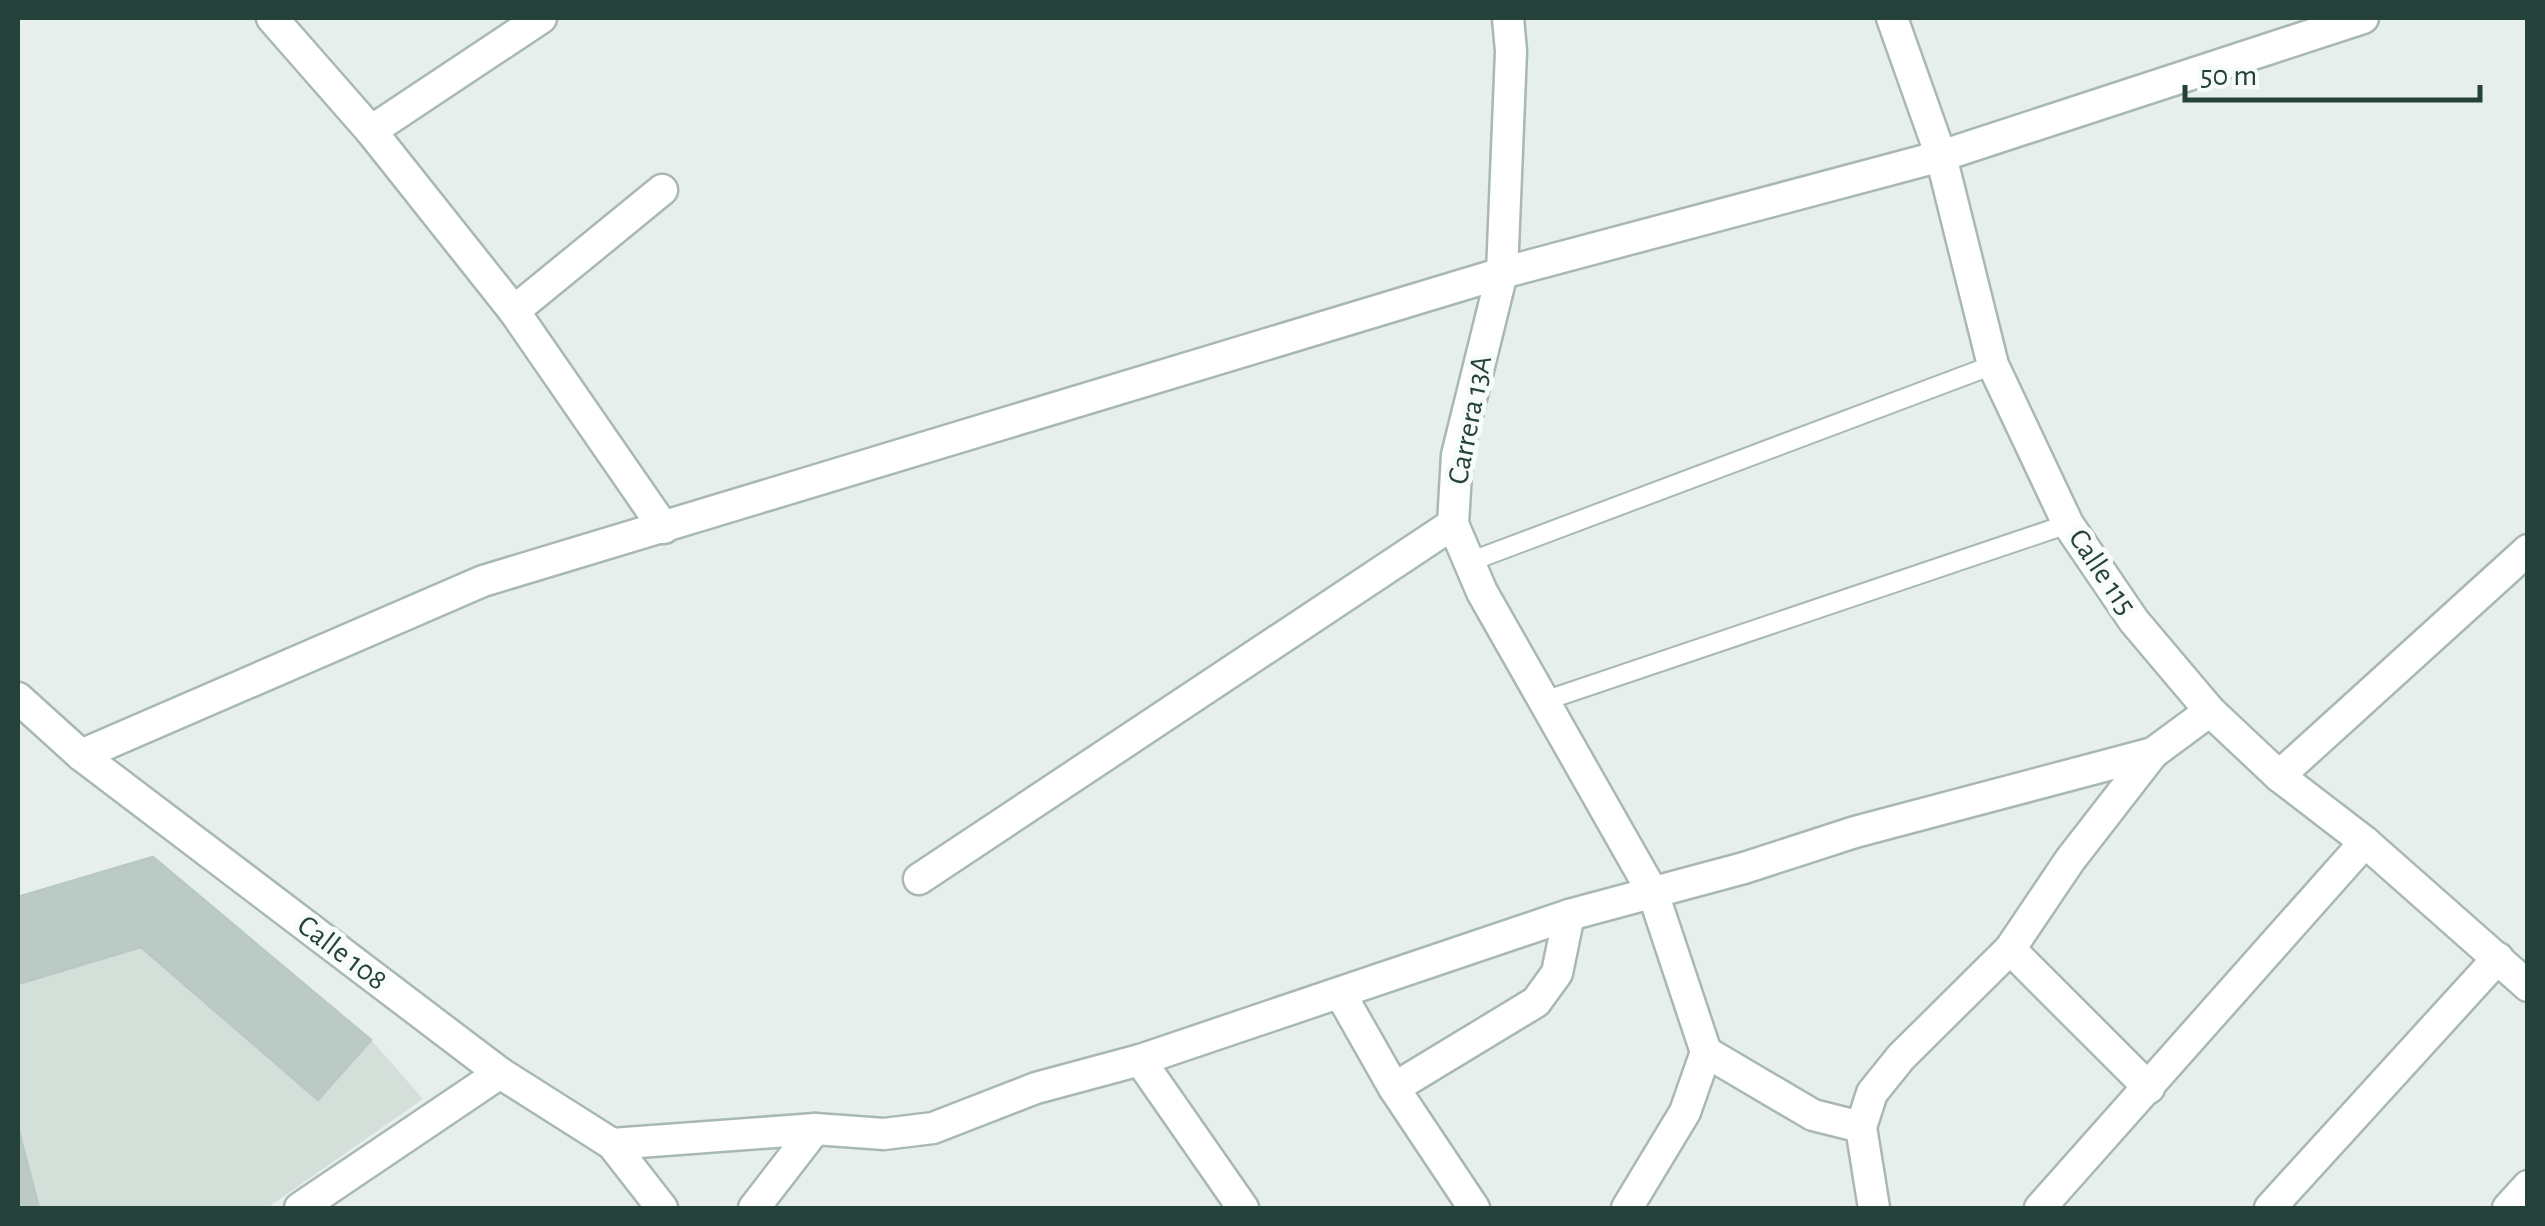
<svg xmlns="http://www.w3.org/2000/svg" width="2545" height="1226" font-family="'Alegreya Sans',sans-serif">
  <rect width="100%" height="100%" fill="#e6efeb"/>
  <!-- built -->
  <polygon fill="#d4dfda" points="153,857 371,1040 423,1099 267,1208 18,1208 18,897"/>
  <!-- building -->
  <g fill="#bbcac4" stroke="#b8c9c2" stroke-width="2.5">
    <polygon points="153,857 371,1040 318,1100 141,947 18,984 18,897"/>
    <polygon points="18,1128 39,1208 18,1208"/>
  </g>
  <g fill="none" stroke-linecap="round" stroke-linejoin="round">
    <!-- service casing -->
    <g stroke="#a8b8b2" stroke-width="22">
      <g id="service">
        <polyline points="1469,562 1993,365"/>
        <polyline points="1544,701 2068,524"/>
      </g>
    </g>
    <!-- minor casing -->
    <g stroke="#a8b8b2" stroke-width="35">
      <g id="minor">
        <polyline points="272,18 371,131 514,311 664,528"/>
        <polyline points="1508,18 1511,51 1502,273 1457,455 1453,524 1482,592 1653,893 1706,1052 1685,1112 1627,1208"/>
        <polyline points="1892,18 1941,156 1993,365 2068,524 2134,621 2210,711 2279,776 2365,842 2528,986"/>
        <polyline points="371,131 541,18"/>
        <polyline points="514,311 662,190"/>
        <polyline points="18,698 81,755 500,1073 612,1144 662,1208"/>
        <polyline points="81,755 483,581 1502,273 1941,156 2363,18"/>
        <polyline points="2279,776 2528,550"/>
        <polyline points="919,879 1453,524"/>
        <polyline points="2010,949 2149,1088"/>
        <polyline points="1340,993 1394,1088 1474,1208"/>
        <polyline points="1706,1052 1813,1115 1861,1127"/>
        <polyline points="1140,1060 1243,1208"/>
        <polyline points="1394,1088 1536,1002 1557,973 1569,915"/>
        <polyline points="612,1144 815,1129 884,1134 933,1128 1036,1088 1140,1060 1569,915 1744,868 1855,832 2153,753 2210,711"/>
        <polyline points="300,1208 500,1073"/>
        <polyline points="754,1208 815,1129"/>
        <polyline points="1874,1208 1861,1127 1872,1093 1901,1057 2010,949 2070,860 2153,753"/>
        <polyline points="2040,1208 2365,842"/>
        <polyline points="2270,1208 2498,958"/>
        <polyline points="2508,1208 2528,1186"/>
      </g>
    </g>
    <!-- service -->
    <use href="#service" stroke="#fff" stroke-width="18"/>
    <!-- minor -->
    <use href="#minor" stroke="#fff" stroke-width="30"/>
  </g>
  <g text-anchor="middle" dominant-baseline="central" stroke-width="10" stroke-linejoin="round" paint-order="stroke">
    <!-- street labels -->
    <g font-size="30" fill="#24423a" stroke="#f7fbf9">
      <text transform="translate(1470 420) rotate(-79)">Carrera 13A</text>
      <text transform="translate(2102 572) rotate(56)">Calle 115</text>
      <text transform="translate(342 953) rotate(37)">Calle 108</text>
    </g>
  </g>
  <!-- border -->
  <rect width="2545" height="1226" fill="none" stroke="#24423a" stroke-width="40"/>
  <!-- scale -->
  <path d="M2185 85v15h295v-15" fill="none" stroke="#24423a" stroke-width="5"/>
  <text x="2200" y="85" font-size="30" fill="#24423a" stroke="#f7fbf9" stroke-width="8" paint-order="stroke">50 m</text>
</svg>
